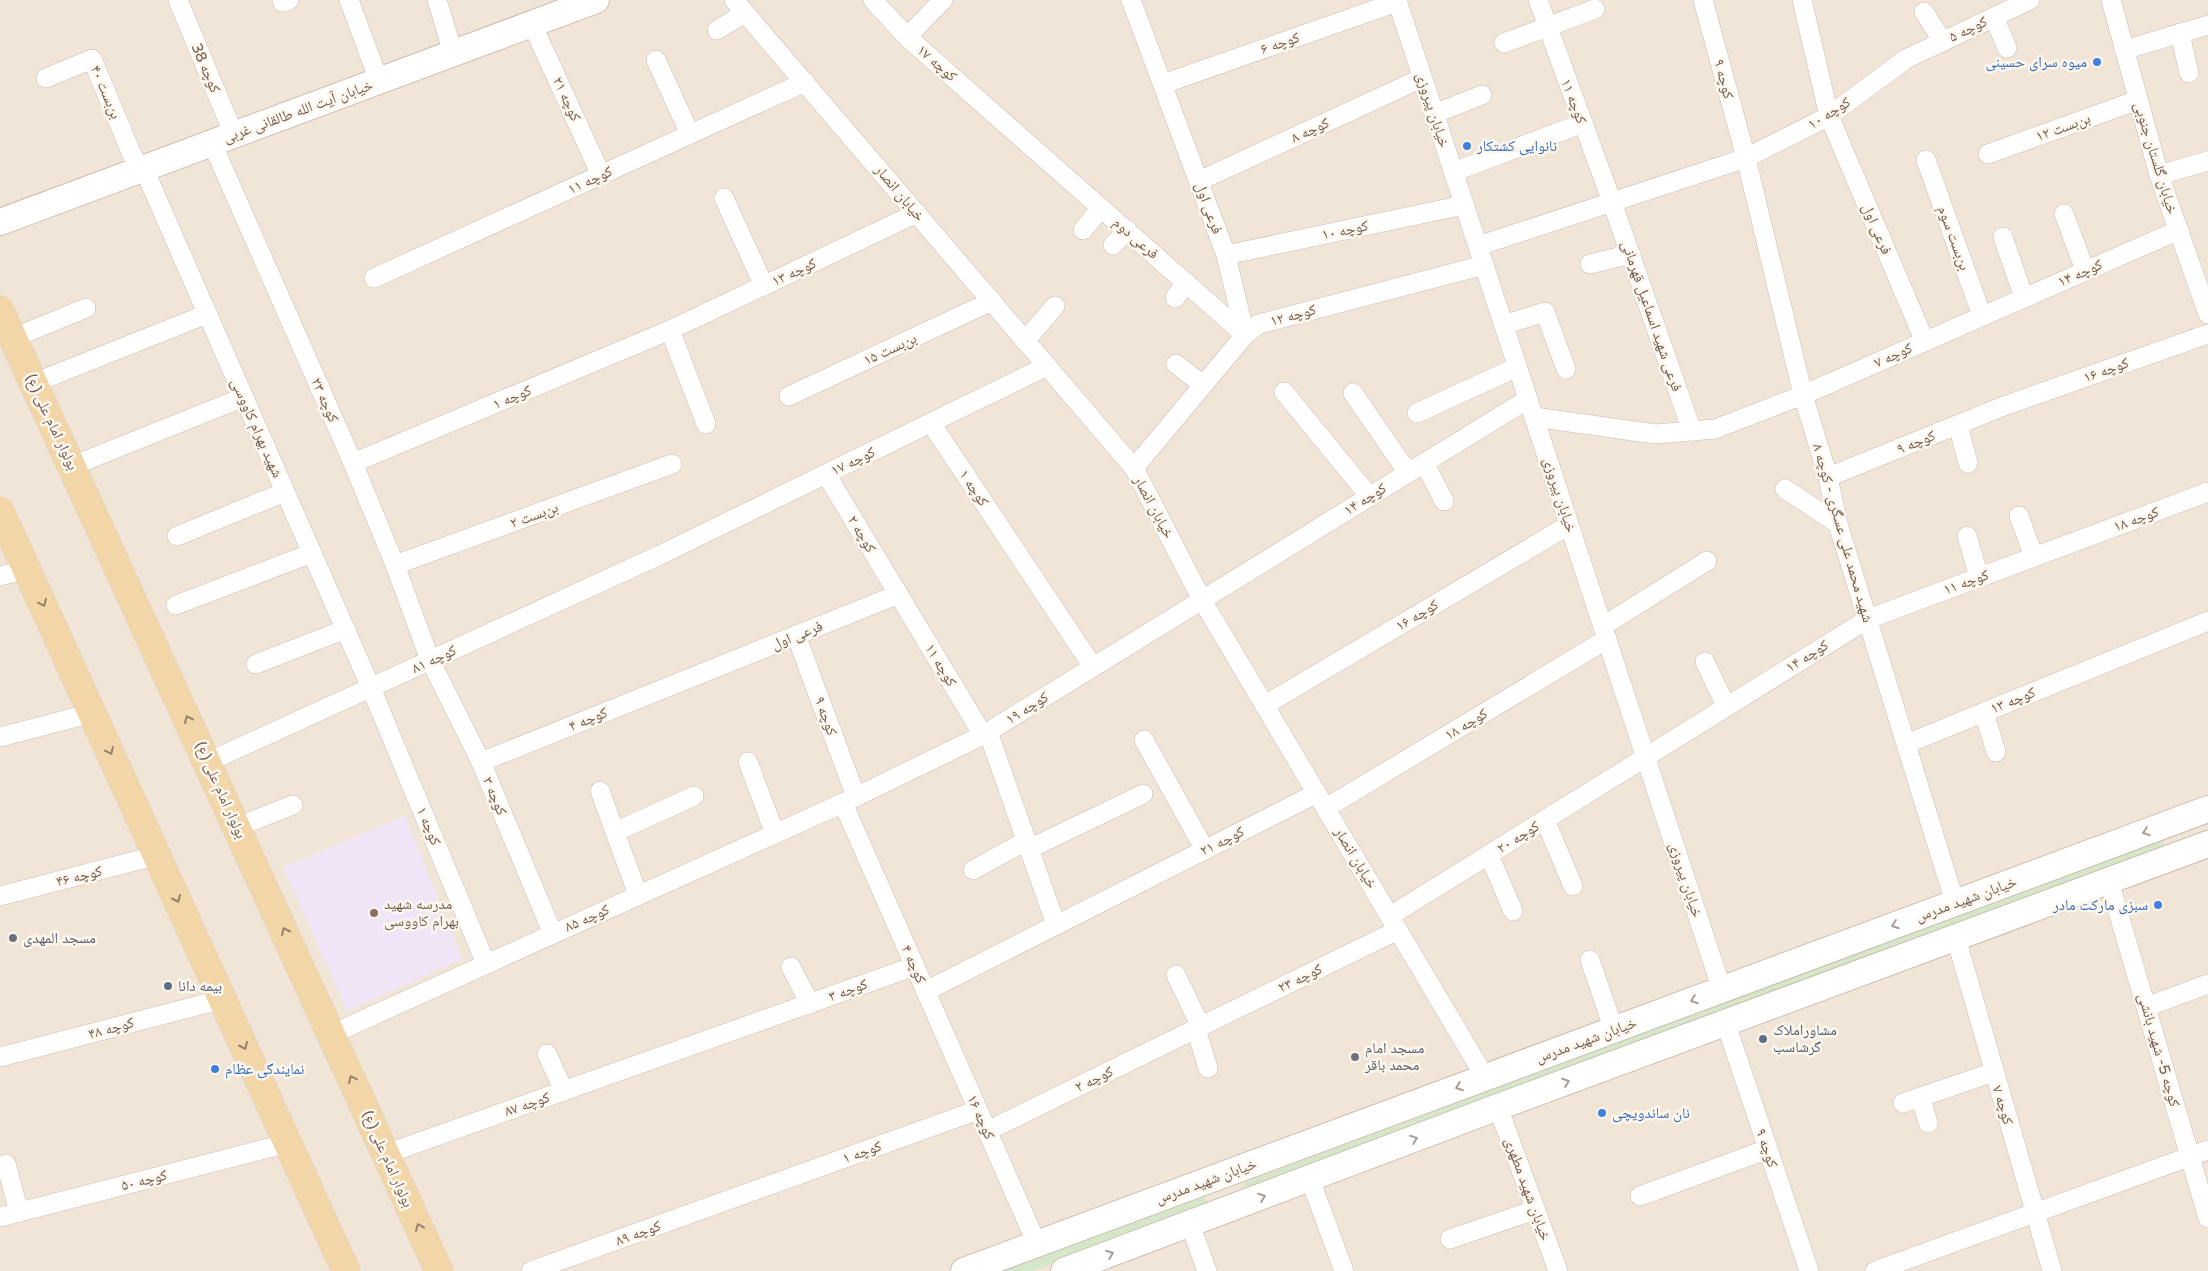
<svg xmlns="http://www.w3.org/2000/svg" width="2208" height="1271" font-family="'Varela Round','Noto Naskh Arabic',sans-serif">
  <rect width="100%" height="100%" fill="#faf3e8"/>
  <!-- residential -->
  <rect fill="#f1e5d7" x="0" y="0" width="2208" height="1271"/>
  <!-- education -->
  <polygon fill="#f0e5f7" points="405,816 462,959 347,1011 283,867"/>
  <!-- green -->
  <g fill="#d4e7c8">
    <polygon points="2159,839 2164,843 2164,848 1246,1190 1242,1186 1245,1182 1921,930 2017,892"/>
    <polygon points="1204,1197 1208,1202 1206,1205 1032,1271 1001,1271"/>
  </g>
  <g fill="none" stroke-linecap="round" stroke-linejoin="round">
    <!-- street casing -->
    <g stroke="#cbbbaf" stroke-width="20">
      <g id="street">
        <polyline points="178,0 234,135"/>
        <polyline points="349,0 379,81"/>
        <polyline points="437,0 453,53"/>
        <polyline points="734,0 1134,468 1202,600 1485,1077"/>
        <polyline points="873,0 907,37 1245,335"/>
        <polyline points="1131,0 1226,255 1245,335"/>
        <polyline points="1397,0 1722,990"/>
        <polyline points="1538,0 1612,202 1692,431"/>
        <polyline points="1703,0 1746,158 1803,395 1828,477 1838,524 1955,903"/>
        <polyline points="1802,0 1829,116 1925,342"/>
        <polyline points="2111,0 2159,175 2208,314"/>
        <polyline points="282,2 289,0"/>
        <polyline points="1924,12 1943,42"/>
        <polyline points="1994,17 2007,48"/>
        <polyline points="532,24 601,175"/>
        <polyline points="717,30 745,13"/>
        <polyline points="2180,33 2189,73"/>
        <polyline points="907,37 943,0"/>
        <polyline points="1504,43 1595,9"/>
        <polyline points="2124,50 2208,25"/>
        <polyline points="656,60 690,134"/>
        <polyline points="46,78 92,59 139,171"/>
        <polyline points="1163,84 1397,2"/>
        <polyline points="1434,114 1482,95"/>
        <polyline points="212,143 353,463 395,565 430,660 481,762 553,934"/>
        <polyline points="1988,154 2138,100"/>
        <polyline points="1926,160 1982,316"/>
        <polyline points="144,169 371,688 486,964"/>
        <polyline points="1453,172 1583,123"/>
        <polyline points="2159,175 2208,161"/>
        <polyline points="1199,181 1422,78"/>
        <polyline points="724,198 764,286"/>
        <polyline points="2064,214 2085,270"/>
        <polyline points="1083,230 1101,208"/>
        <polyline points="2003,237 2024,298"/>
        <polyline points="1113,245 1127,230"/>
        <polyline points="1478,246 1746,158 1829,116 1906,59 2030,0"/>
        <polyline points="1226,255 1464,205"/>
        <polyline points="1590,264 1631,254"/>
        <polyline points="374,278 805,82"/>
        <polyline points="1175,298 1186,282"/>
        <polyline points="1503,325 1545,312 1566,369"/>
        <polyline points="670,330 706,424"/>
        <polyline points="13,338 86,308"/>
        <polyline points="1025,341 1055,306"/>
        <polyline points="1176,364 1203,385"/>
        <polyline points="34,383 207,314"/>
        <polyline points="1284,392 1370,497"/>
        <polyline points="1353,393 1408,473"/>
        <polyline points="789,396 992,301"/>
        <polyline points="1417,413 1517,367"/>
        <polyline points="1534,417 1655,434 1715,429 1803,395 2179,230"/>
        <polyline points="931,423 1093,667"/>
        <polyline points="1958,425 1968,463"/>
        <polyline points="353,463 670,330 917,213"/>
        <polyline points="1425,464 1444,501"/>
        <polyline points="72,466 244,397"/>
        <polyline points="1134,468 1245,335 1259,324 1484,265"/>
        <polyline points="826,474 983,735"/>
        <polyline points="1828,477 2004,406 2208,334"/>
        <polyline points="1785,489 1838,524"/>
        <polyline points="2019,516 2034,557"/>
        <polyline points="177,536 285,492"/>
        <polyline points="1967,536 1979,577"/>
        <polyline points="395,565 672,464"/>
        <polyline points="0,576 27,569"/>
        <polyline points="176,605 312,553"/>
        <polyline points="1603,626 1707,561"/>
        <polyline points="796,635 856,797"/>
        <polyline points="1705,662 1726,706"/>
        <polyline points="256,664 346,629"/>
        <polyline points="1265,705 1569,525"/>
        <polyline points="1984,712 1996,752"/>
        <polyline points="988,732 1056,925"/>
        <polyline points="0,737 92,713"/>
        <polyline points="1144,740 1205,850"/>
        <polyline points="1906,744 2208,621"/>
        <polyline points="208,762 660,555 1047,366"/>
        <polyline points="481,762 899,594"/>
        <polyline points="748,762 775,834"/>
        <polyline points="600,791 638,895"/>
        <polyline points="843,803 1037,1244"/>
        <polyline points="1326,808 1607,639"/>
        <polyline points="1545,820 1573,886"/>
        <polyline points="237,827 293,805"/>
        <polyline points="615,832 694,796"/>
        <polyline points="1029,849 1143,794"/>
        <polyline points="1489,855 1513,911"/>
        <polyline points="973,870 1026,841"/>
        <polyline points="2109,881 2208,1218"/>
        <polyline points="0,896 158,855"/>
        <polyline points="1390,916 1868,619 2208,492"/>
        <polyline points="1956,938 2052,1271"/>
        <polyline points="1590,960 1614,1030"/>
        <polyline points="791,967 810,1004"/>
        <polyline points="1176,975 1201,1027"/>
        <polyline points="926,991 1317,793"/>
        <polyline points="2146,1007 2208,984"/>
        <polyline points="1726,1024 1809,1271"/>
        <polyline points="1196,1029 1208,1068"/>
        <polyline points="332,1034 843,803 983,735 1528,399"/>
        <polyline points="547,1054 564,1091"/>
        <polyline points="0,1057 223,999"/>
        <polyline points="1921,1098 1928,1123"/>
        <polyline points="1903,1103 1994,1072"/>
        <polyline points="1498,1107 1558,1271"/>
        <polyline points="987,1131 1398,930"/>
        <polyline points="386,1154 915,966"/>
        <polyline points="6,1164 19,1212"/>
        <polyline points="1310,1179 1344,1271"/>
        <polyline points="1640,1196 1768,1149"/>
        <polyline points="0,1217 288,1143"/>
        <polyline points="1190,1224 1207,1271"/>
        <polyline points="1450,1239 1535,1210"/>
        <polyline points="531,1271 978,1110"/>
        <polyline points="1875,1271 2208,1150"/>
      </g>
    </g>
    <!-- secondary casing -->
    <g stroke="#cdbcad" stroke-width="28">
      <g id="secondary">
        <polyline points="0,222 596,0"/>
        <polyline points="964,1271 2208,809"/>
        <polyline points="1064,1271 1498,1107 2208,844"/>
      </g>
    </g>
    <!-- primary casing -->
    <g stroke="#d8d1ce" stroke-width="29">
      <g id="primary">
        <polyline points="0,310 439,1271"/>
        <polyline points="0,511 346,1271"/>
      </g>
    </g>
    <!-- street -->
    <use href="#street" stroke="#fff" stroke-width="19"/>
    <!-- secondary -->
    <use href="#secondary" stroke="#fff" stroke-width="26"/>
    <!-- primary -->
    <use href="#primary" stroke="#f2d6a8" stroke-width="28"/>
  </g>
  <!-- one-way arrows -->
  <defs><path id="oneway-chevron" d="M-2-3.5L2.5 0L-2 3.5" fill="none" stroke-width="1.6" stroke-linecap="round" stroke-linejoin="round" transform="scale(1.25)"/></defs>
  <g stroke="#98806a">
    <use href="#oneway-chevron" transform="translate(43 603) rotate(65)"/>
    <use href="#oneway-chevron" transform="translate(188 719) rotate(-114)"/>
    <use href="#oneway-chevron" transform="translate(110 751) rotate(65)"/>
    <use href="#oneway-chevron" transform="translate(177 899) rotate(66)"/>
    <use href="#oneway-chevron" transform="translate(285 931) rotate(-114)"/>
    <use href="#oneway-chevron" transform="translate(244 1046) rotate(66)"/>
    <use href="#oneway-chevron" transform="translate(352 1079) rotate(-115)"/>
    <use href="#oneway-chevron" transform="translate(419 1227) rotate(-114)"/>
  </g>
  <g stroke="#aa9d95">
    <use href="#oneway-chevron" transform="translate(2146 832) rotate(160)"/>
    <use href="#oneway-chevron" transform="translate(1895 925) rotate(160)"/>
    <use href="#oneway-chevron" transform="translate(1694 1000) rotate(160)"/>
    <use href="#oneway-chevron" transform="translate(1566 1082) rotate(-20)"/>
    <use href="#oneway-chevron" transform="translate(1459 1087) rotate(160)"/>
    <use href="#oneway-chevron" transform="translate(1414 1139) rotate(-21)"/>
    <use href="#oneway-chevron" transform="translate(1262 1197) rotate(-20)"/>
    <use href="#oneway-chevron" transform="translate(1110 1254) rotate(-20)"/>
  </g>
  <!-- markers -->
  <g fill="#3f7fe0" stroke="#fdf7ee" stroke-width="2">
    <circle cx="2097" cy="62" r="5"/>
    <circle cx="1467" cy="146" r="5"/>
    <circle cx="2158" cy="905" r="5"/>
    <circle cx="215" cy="1069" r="5"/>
    <circle cx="1602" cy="1113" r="5"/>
  </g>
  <circle fill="#8d6e63" stroke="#fdf7ee" stroke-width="2" cx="374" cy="913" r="5"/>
  <g fill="#6b7280" stroke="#fdf7ee" stroke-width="2">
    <circle cx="13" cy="938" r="5"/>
    <circle cx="1355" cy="1057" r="5"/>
  </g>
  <g fill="#5c6f8a" stroke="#fdf7ee" stroke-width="2">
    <circle cx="168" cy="986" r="5"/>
    <circle cx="1763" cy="1039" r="5"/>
  </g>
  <g text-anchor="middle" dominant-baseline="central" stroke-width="5" stroke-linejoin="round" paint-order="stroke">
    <!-- street labels -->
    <g font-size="15" fill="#725b4f" stroke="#fdf7ee">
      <text transform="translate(1968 29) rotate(-26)">کوچه ۵</text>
      <text transform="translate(1280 43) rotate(-19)">کوچه ۶</text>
      <text transform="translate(937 63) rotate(41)">کوچه ۱۷</text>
      <text transform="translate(206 68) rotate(67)">کوچه 38</text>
      <text transform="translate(1724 79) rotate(75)">کوچه ۹</text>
      <text transform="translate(106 92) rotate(67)">بن‌بست ۴۰</text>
      <text transform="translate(567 99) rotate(65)">کوچه ۲۱</text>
      <text transform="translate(1574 101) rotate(69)">کوچه ۱۱</text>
      <text transform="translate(1433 110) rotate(72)">خیابان پیروزی</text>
      <text transform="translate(298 111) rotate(-20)">خیابان آیت الله طالقانی غربی</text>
      <text transform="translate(1829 113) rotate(-32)">کوچه ۱۰</text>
      <text transform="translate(2063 127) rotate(-20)">بن‌بست ۱۲</text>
      <text transform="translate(1310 130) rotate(-25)">کوچه ۸</text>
      <text transform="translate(2156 158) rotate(73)">خیابان گلستان جنوبی</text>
      <text transform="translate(590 180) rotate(-25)">کوچه ۱۱</text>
      <text transform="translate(900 193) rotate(50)">خیابان انصار</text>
      <text transform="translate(1209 208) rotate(70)">فرعی اول</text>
      <text transform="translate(1877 229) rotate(67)">فرعی اول</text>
      <text transform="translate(1345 230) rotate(-12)">کوچه ۱۰</text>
      <text transform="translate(1136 238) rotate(41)">فرعی دوم</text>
      <text transform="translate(1954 238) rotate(70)">بن‌بست سوم</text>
      <text transform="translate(794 272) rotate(-25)">کوچه ۱۳</text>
      <text transform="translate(2080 273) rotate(-24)">کوچه ۱۴</text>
      <text transform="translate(1293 315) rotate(-15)">کوچه ۱۲</text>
      <text transform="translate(1652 316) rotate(71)">فرعی شهید اسماعیل قهرمانی</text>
      <text transform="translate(890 349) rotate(-25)">بن‌بست ۱۵</text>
      <text transform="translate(1893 355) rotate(-24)">کوچه ۷</text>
      <text transform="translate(2106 370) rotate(-20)">کوچه ۱۶</text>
      <text transform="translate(512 397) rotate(-23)">کوچه ۱</text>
      <text transform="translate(325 400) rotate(66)">کوچه ۲۳</text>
      <text transform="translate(52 422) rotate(65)">بولوار امام علی (ع)</text>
      <text transform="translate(257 428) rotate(66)">شهید بهرام کاووسی</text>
      <text transform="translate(1916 442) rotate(-22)">کوچه ۹</text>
      <text transform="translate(853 461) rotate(-26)">کوچه ۱۷</text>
      <text transform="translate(974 488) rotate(56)">کوچه ۱</text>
      <text transform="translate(1560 495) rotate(72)">خیابان پیروزی</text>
      <text transform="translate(1365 499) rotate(-32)">کوچه ۱۴</text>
      <text transform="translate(1154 507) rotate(62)">خیابان انصار</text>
      <text transform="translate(534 515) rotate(-20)">بن‌بست ۲</text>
      <text transform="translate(2136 519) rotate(-20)">کوچه ۱۸</text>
      <text transform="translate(1843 533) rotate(74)">شهید محمد علی عسگری - کوچه ۸</text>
      <text transform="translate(862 534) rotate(59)">کوچه ۲</text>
      <text transform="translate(1966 582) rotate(-20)">کوچه ۱۱</text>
      <text transform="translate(1417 615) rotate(-31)">کوچه ۱۶</text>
      <text transform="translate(797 635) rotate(-22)">فرعی اول</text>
      <text transform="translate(1807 656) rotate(-32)">کوچه ۱۴</text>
      <text transform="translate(434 659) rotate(-25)">کوچه ۸۱</text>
      <text transform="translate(941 665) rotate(59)">کوچه ۱۱</text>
      <text transform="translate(2013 700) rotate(-22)">کوچه ۱۳</text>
      <text transform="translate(1027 708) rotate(-32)">کوچه ۱۹</text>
      <text transform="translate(826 716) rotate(70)">کوچه ۹</text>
      <text transform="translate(588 719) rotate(-22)">کوچه ۴</text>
      <text transform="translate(1466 724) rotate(-31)">کوچه ۱۸</text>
      <text transform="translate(221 790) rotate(66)">بولوار امام علی (ع)</text>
      <text transform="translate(495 796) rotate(67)">کوچه ۳</text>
      <text transform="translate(429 826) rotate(67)">کوچه ۱</text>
      <text transform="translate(1518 837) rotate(-32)">کوچه ۲۰</text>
      <text transform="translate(1222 841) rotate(-27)">کوچه ۲۱</text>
      <text transform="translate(1356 858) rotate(59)">خیابان انصار</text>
      <text transform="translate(79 876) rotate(-14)">کوچه ۴۶</text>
      <text transform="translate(1686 880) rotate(72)">خیابان پیروزی</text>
      <text transform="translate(1966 899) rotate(-20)">خیابان شهید مدرس</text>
      <text transform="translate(587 918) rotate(-24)">کوچه ۸۵</text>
      <text transform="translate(914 964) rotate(66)">کوچه ۴</text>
      <text transform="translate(1300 978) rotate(-26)">کوچه ۲۳</text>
      <text transform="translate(848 990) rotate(-20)">کوچه ۳</text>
      <text transform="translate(111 1028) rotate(-15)">کوچه ۴۸</text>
      <text transform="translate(1586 1040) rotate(-20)">خیابان شهید مدرس</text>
      <text transform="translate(2159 1050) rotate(74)">کوچه 5- شهید بانشی</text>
      <text transform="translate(1094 1079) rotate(-26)">کوچه ۲</text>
      <text transform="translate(527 1104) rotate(-19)">کوچه ۸۷</text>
      <text transform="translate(2003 1105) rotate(73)">کوچه ۷</text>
      <text transform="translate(981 1117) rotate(66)">کوچه ۱۶</text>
      <text transform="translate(1767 1148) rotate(71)">کوچه ۹</text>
      <text transform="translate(862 1152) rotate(-20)">کوچه ۱</text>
      <text transform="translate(388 1159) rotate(66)">بولوار امام علی (ع)</text>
      <text transform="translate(144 1180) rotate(-14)">کوچه ۵۰</text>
      <text transform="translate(1206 1181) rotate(-20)">خیابان شهید مدرس</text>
      <text transform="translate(1528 1189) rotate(70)">خیابان شهید مطهری</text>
      <text transform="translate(638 1233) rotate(-20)">کوچه ۸۹</text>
    </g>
    <!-- shop labels -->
    <g font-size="15" fill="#366cbe" stroke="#fdf7ee" text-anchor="start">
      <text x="2087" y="62" text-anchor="end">میوه سرای حسینی</text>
      <text x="1477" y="146">نانوایی کشتکار</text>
      <text x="2148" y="905" text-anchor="end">سبزی مارکت مادر</text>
      <text x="225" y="1069">نمایندگی عظام</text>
      <text x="1612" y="1113">نان ساندویچی</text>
    </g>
    <!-- education labels -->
    <g font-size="15" fill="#785e54" stroke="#fdf7ee" text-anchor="start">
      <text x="384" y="904">مدرسه شهید<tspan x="384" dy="17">بهرام کاووسی</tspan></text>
    </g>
    <!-- worship labels -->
    <g font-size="15" fill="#5b616d" stroke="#fdf7ee" text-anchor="start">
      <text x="23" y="938">مسجد المهدی</text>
      <text x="1365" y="1048">مسجد امام<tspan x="1365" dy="17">محمد باقر</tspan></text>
    </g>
    <!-- service labels -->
    <g font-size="15" fill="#4e5e75" stroke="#fdf7ee" text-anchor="start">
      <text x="178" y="986">بیمه دانا</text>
      <text x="1773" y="1030">مشاوراملاک<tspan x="1773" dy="17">گرشاسب</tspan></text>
    </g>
  </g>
</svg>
